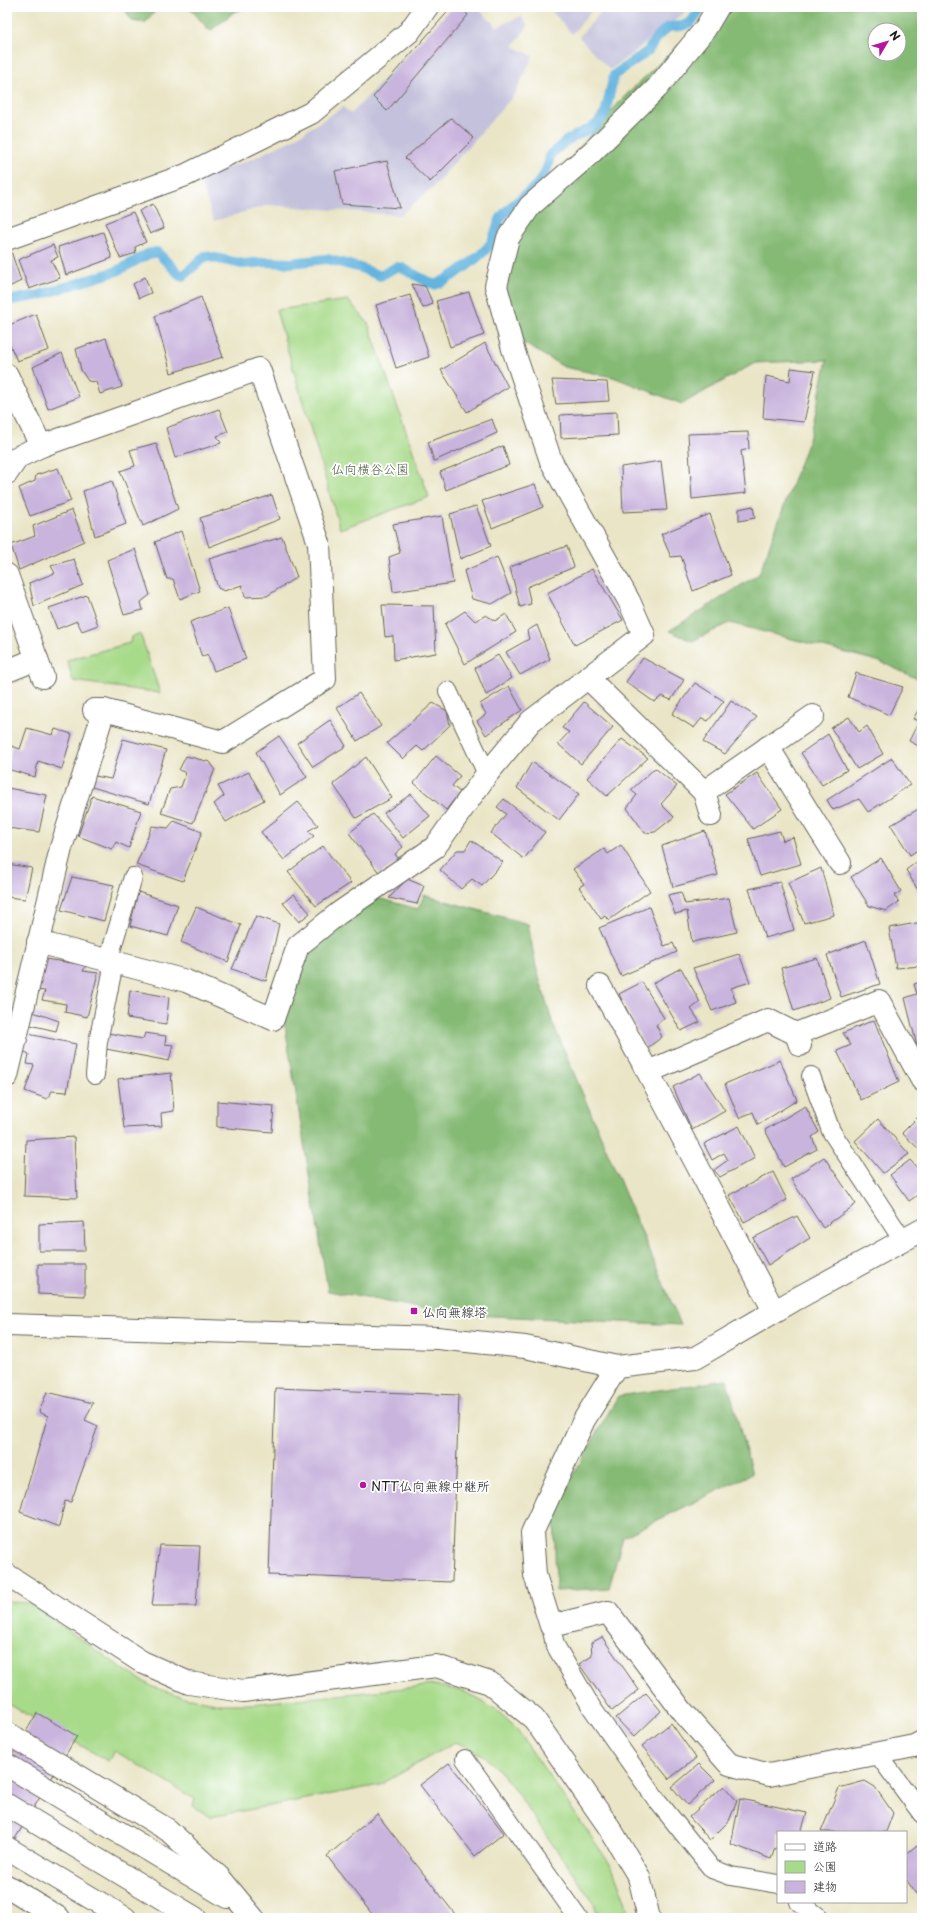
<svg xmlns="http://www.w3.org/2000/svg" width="929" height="1925" font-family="'Playpen Sans','Klee One',sans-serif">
  <rect width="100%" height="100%" fill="#fff"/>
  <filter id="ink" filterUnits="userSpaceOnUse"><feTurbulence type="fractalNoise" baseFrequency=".025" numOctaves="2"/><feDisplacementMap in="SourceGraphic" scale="8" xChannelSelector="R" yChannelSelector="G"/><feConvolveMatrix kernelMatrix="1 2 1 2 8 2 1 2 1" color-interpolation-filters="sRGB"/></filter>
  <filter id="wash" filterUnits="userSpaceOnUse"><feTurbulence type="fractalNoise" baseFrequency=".012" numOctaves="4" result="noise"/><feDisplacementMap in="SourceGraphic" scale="16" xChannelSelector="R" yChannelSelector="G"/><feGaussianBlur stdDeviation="0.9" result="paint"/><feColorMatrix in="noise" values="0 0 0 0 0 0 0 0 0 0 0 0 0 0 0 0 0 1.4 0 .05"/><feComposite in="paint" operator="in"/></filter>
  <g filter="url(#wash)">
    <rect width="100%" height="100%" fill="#eae5c6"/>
    <!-- industrial -->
    <g fill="#c3c1db">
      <polygon points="453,7 476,7 497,27 521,16 528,26 513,46 533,56 515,94 432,188 400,215 269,205 214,221 199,178 247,161 292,140 343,107 351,114"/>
      <polygon points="548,7 595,7 572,34"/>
      <polygon points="605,7 690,7 681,16 610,70 579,37"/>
    </g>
    <!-- green -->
    <g fill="#a7da89" stroke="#627b52">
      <polygon points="348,300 368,323 429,497 340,529 276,310"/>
      <polygon points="140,633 160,693 73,681 67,660 130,643 131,637"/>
      <polygon points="7,1599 11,1602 28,1603 128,1672 153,1687 181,1696 220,1704 251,1704 434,1685 465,1692 483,1702 500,1713 516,1728 612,1867 625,1900 629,1918 599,1918 593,1902 512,1786 491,1762 471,1748 455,1742 380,1785 211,1817 193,1806 195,1799 115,1751 108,1761 7,1703"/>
    </g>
    <!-- forest -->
    <g fill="#85ba75" stroke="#506b48" fill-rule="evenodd">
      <polygon points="123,7 159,7 145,23 132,21"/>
      <polygon points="189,7 249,7 234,12 210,31"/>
      <path d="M 718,7 L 922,7 L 922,681 L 881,662 L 730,623 L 692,641 L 669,631 L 759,574 L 811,433 L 827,360 L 755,363 L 682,404 L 613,377 L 564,367 L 508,334 L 501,274 L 519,226 L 573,155 L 623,98 ZM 875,30 L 899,30 L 899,54 L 875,54 Z"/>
      <polygon points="424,895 528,924 536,967 553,1024 681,1325 452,1314 328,1291 283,1014 305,949 378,898 418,909"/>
      <polygon points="727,1380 752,1474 623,1537 609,1588 556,1591 554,1509 618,1396"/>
    </g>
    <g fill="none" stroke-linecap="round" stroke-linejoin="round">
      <!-- stream -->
      <path stroke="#64b4df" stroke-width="10" d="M 7,301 L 40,295 L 117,271 L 148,254 L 157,252 L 182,277 L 205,256 L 243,264 L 268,262 L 290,263 L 327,259 L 361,268 L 380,276 L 396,267 L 402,268 L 434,285 C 449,280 485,255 492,241 C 496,233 497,222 503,215 C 523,192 546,189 550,155 L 566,141 L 596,125 L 605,114 L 614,75 L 648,51 L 657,37 L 668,27 L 682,26 L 691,22 L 702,7"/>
    </g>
    <g id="blocks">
      <!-- building -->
      <g fill="#c9b4dd">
        <polygon points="452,7 461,7 468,15 387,111 373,97"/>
        <polygon points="451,118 474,138 430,182 405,158"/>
        <polygon points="387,161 400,208 342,204 335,171"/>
        <polygon points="153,204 164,228 150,234 139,211"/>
        <polygon points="133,212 146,242 135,247 136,253 120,258 105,223"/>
        <polygon points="103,232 112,258 66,275 58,247"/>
        <polygon points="53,245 58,257 51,260 60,278 29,289 18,260"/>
        <polygon points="11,251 21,281 7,288 7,252"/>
        <polygon points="145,277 151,293 139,298 133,284"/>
        <polygon points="412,284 425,286 433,304 423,308"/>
        <polygon points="469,292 484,335 450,347 436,301"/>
        <polygon points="410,295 429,357 396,368 376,305"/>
        <polygon points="201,297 223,357 171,373 155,316"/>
        <polygon points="36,314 49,350 17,361 7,338 7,326"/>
        <polygon points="106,338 122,387 100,394 96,382 88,381 81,370 76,349"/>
        <polygon points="485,343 508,387 467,412 441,370"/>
        <polygon points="62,353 79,397 48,409 33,367"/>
        <polygon points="791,368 815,371 804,422 763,418 766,376 790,381"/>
        <polygon points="552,380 607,382 609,401 556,404"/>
        <polygon points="219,409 228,432 217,436 221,443 175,458 166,428"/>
        <polygon points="617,412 618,435 561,438 560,415"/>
        <polygon points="492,419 497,433 434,461 428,442"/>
        <polygon points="748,432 749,449 741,451 746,493 692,499 688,434"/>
        <polygon points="156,443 178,509 143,526 120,471 135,466 130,450"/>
        <polygon points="503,446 509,465 446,490 440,472"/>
        <polygon points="661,461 667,510 623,512 621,467"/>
        <polygon points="58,468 71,501 30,516 19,488 35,481 36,475"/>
        <polygon points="112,481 126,524 95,536 83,491"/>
        <polygon points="535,484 543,507 492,528 482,501"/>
        <polygon points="272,495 280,519 209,547 200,518"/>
        <polygon points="476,506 491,546 460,559 450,514"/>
        <polygon points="753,506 755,518 739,521 739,509"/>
        <polygon points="72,510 84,541 19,570 11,545 35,536 33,526"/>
        <polygon points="710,514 731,575 693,591 681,556 671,557 661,534"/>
        <polygon points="442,516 453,583 393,592 389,557 400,553 393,524"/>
        <polygon points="181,531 200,591 180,599 173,579 167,579 155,542"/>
        <polygon points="282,537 297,577 267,596 245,597 242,585 224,591 218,588 209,559"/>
        <polygon points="567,546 574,567 527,587 531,604 520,607 510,567"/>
        <polygon points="135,549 150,595 141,602 143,610 124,615 107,560"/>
        <polygon points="497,557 511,593 492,604 472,599 464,571"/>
        <polygon points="74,559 83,585 34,606 29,583 55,573 51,566"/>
        <polygon points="592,569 623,620 575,645 547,593"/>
        <polygon points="87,595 98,625 82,631 77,621 57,629 49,608"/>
        <polygon points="382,605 434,606 436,653 394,660 393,636 385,637"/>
        <polygon points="228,608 246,659 214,671 207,654 202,657 190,622"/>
        <polygon points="465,611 475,621 486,615 495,621 506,614 516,632 465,664 445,624"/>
        <polygon points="537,625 550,659 520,675 506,652 529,639 527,631"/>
        <polygon points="498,655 512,678 486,695 475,668"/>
        <polygon points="643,658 684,680 671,700 662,696 654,702 626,682"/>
        <polygon points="856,673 903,687 889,715 848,697"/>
        <polygon points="695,683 724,701 708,721 702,718 694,728 672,714"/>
        <polygon points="509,686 522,710 486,735 477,721 486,714 480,704"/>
        <polygon points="359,693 381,726 357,741 337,708"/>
        <polygon points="731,701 757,717 725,754 703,742"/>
        <polygon points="584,702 613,727 581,764 558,744 569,732 562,728"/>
        <polygon points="433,703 447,711 450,725 423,751 417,746 403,759 387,743"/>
        <polygon points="922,704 922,748 909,741 919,721 913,719"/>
        <polygon points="849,717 859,732 867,726 883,754 857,769 831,728"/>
        <polygon points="330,720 346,746 313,767 297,743"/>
        <polygon points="27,728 53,735 55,729 72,734 62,769 38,761 35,777 7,769 12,746 20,749"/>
        <polygon points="828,734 847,770 822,785 801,753"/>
        <polygon points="279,736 307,777 280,795 256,752"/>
        <polygon points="123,739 166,750 149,804 92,787 95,776 111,779"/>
        <polygon points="622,739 648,758 607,796 587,778"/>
        <polygon points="186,756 210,762 215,769 193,823 161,813 170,789 181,787 186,773 179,770"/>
        <polygon points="436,756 460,776 452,786 460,792 446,810 414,783"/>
        <polygon points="366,757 392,798 356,818 333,784"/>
        <polygon points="892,758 910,785 868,812 859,799 833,810 827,800"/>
        <polygon points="532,762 579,794 559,820 517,788"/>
        <polygon points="655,768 677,786 661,804 674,817 655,832 645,833 627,808 637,795 631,790"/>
        <polygon points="249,772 264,800 226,822 214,804 224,796 218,786"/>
        <polygon points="757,773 782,809 753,829 725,794"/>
        <polygon points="7,788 47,795 39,832 7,828"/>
        <polygon points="411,794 430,816 403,838 384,813"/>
        <polygon points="92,796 141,811 129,848 116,842 112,849 78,836"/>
        <polygon points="504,799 545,832 524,859 491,833 506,814 497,807"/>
        <polygon points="298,802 318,825 308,831 314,836 284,860 261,832"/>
        <polygon points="922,807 922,847 910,855 891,825"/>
        <polygon points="373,814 403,847 395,854 400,861 380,874 349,833"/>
        <polygon points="174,821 202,832 183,881 136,865 152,826 168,828"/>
        <polygon points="705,831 718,875 673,887 662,846"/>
        <polygon points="780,831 783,841 793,837 801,864 760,876 748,839"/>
        <polygon points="471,840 503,862 482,886 472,879 461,889 440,870 457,850 465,850"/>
        <polygon points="621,845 650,891 609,920 605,916 601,919 579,887 584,884 573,869 604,849 608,854"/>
        <polygon points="323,846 351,883 316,906 288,872"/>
        <polygon points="881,858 901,891 894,896 899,902 886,911 869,906 851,877"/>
        <polygon points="922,858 922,897 906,870"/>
        <polygon points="7,864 32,868 25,899 7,897"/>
        <polygon points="821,868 834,915 804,923 788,883"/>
        <polygon points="72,877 114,885 104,921 61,910"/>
        <polygon points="407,879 424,886 417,904 389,898"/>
        <polygon points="780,882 794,930 765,938 749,889"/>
        <polygon points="138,892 178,905 168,936 130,926"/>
        <polygon points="681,892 685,904 729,898 737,932 692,942 687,911 675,914 668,895"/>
        <polygon points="294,894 310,913 299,922 283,903"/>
        <polygon points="196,907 241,925 228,962 181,942"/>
        <polygon points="649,907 664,946 673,943 677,952 621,976 599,928"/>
        <polygon points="256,916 279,924 266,981 232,969"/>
        <polygon points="922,922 922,966 896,968 889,928"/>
        <polygon points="866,940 880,984 841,997 827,955"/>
        <polygon points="739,954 750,982 731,988 736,1002 712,1011 693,968"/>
        <polygon points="817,958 830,998 794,1011 781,968"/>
        <polygon points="45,959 86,965 83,971 98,973 87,1017 65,1012 66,1004 42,1000 45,991 36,990"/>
        <polygon points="681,968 700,1002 691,1009 700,1022 681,1031 653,983"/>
        <polygon points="642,982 664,1018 656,1025 662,1037 646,1049 619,994"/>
        <polygon points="922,982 922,1045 917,1046 905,998 917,994 914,984"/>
        <polygon points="130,990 169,997 166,1024 127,1018"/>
        <polygon points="33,1012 59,1021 56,1031 30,1025"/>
        <polygon points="874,1020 899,1082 861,1100 837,1051 851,1045 843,1033"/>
        <polygon points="108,1033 143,1039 145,1033 166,1036 165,1044 173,1045 169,1061 106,1049"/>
        <polygon points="28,1034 76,1044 67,1092 52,1091 47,1099 25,1091 34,1065 27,1064 29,1054 23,1051"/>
        <polygon points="780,1060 797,1100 758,1125 753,1112 739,1118 725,1084"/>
        <polygon points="171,1073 174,1111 161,1113 162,1126 124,1128 118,1079"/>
        <polygon points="700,1073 725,1111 692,1130 673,1087"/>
        <polygon points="217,1101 274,1106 272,1132 217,1127"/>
        <polygon points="805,1106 819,1132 812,1137 817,1149 784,1167 765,1130"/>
        <polygon points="922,1113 922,1152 902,1133"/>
        <polygon points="878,1119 909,1154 883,1173 855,1141"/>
        <polygon points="739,1126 755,1158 720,1177 714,1170 728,1160 724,1153 712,1160 704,1144"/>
        <polygon points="74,1137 77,1198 24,1196 26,1140"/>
        <polygon points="824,1157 856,1204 823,1228 791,1179"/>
        <polygon points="910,1160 922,1173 922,1192 909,1201 890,1175"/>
        <polygon points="773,1172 787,1200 744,1222 729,1195"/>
        <polygon points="797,1216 810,1238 768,1265 753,1238"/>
        <polygon points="84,1222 85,1251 39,1251 39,1224"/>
        <polygon points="38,1264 85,1264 85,1296 38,1294"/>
        <polygon points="275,1388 459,1395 452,1582 269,1575"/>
        <polygon points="47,1392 93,1403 85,1420 98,1426 71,1502 65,1501 59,1527 20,1512 48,1416 39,1412"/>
        <polygon points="160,1545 200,1546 196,1606 152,1606"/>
        <polygon points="602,1637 639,1690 612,1711 579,1664 592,1656 591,1643"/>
        <polygon points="646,1693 661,1711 634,1737 616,1718"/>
        <polygon points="37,1713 77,1736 7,1852 7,1764"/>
        <polygon points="671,1723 696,1758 669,1779 642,1746"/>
        <polygon points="449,1763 504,1833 475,1856 420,1785"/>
        <polygon points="699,1764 715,1780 687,1805 672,1787"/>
        <polygon points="865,1781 875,1787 893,1813 886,1832 821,1832 839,1788"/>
        <polygon points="724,1786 737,1801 729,1821 710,1840 689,1817"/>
        <polygon points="740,1799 807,1813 801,1832 778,1832 778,1849 775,1848 771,1859 731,1844"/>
        <polygon points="377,1814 458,1918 375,1918 327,1856"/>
        <polygon points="917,1845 922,1850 922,1889 916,1894 906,1879 906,1854"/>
      </g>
    </g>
  </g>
  <g filter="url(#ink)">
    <use href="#blocks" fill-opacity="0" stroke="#646258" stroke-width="1"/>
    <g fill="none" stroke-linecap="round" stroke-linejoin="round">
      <!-- lane casing -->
      <g stroke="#646258" stroke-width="20">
        <g id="lane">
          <polyline points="448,691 487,774"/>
          <polyline points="108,961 133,877"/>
          <polyline points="95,1075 98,1042 114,963"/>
          <polyline points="811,1076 831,1131 902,1239"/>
          <polyline points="551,1626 555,1645 592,1708 656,1799 712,1869 731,1876 778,1884"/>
          <polyline points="877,1753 922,1814"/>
          <polyline points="465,1759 578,1918"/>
          <polyline points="799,1902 820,1918"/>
        </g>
      </g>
      <!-- street casing -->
      <g stroke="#646258" stroke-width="24">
        <g id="street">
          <polyline points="7,239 186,175 311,113 409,32 427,7"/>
          <polyline points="7,375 41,446"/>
          <polyline points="7,473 18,457 41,446 259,369 319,543 325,679 223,742 104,710 94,710"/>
          <polyline points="7,575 43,677"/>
          <polyline points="7,671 37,659"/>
          <polyline points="588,678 704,792 711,815"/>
          <polyline points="768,747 840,863"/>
          <polyline points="704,792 813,716"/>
          <polyline points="38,942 186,981 273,1019 298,946 339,913 435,847 487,774 531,721 644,635 629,601 551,461 513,349 496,286 508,238 530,206 592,152 657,88 705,29 718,7"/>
          <polyline points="600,986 648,1072"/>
          <polyline points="796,1034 879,1001 922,1080"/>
          <polyline points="7,1076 61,848 104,710"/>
          <polyline points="774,1311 648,1072 768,1020 796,1034 800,1045"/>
          <polyline points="617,1367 584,1420 532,1533 535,1575 551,1626 608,1612 682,1711 729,1764 769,1775 914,1746 922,1742"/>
        </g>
      </g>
      <!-- secondary casing -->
      <g stroke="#646258" stroke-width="24">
        <g id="secondary">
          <polyline points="7,1325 437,1338 525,1347 617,1367 695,1358 796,1299 922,1230"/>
          <polyline points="7,1575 142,1662 189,1683 243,1691 436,1666 490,1683 534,1719 609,1827 639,1877 649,1918"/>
        </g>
      </g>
      <!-- highway casing -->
      <g stroke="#646258" stroke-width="24">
        <g id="highway">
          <polyline points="7,1733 168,1830 219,1877 253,1918"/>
          <polyline points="7,1765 227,1897"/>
          <polyline points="7,1805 195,1918"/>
          <polyline points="7,1848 125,1918"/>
          <polyline points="7,1886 59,1918"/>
        </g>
      </g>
      <!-- lane -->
      <use href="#lane" stroke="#fff" stroke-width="18"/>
      <!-- street -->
      <use href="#street" stroke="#fff" stroke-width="22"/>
      <!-- secondary -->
      <use href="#secondary" stroke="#fff" stroke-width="22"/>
      <!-- highway -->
      <use href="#highway" stroke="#fff" stroke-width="22"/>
    </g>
  </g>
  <!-- markers -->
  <g fill="#b5179e" stroke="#fff" stroke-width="1.5">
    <rect x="410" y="1307" width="8" height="8" rx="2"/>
    <circle cx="363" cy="1485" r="4"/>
  </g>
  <g text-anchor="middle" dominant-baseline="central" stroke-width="3.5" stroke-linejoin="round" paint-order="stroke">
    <!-- park labels -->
    <g font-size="13" fill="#4d5e42" stroke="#fff">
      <text x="370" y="468">仏向横谷公園</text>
    </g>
    <!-- poi labels -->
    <g font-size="13" fill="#1c1c1c" stroke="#fff" text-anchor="start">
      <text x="422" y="1311">仏向無線塔</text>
      <text x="371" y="1485">NTT仏向無線中継所</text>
    </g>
  </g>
  <!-- margin -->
  <rect width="929" height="1925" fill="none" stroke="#fff" stroke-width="24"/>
  <!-- legend -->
  <rect x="777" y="1831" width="130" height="72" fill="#ffffff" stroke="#a4a4a4"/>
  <rect x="785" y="1844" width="20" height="6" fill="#ffffff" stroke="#a4a4a4"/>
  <text x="813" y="1851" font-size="12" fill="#1c1c1c">道路</text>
  <rect x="785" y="1861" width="20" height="12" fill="#a7da89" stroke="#a4a4a4"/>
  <text x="813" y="1871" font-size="12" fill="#1c1c1c">公園</text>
  <rect x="785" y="1881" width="20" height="12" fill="#c9b4dd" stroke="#a4a4a4"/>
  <text x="813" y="1891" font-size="12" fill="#1c1c1c">建物</text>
  <!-- north arrow -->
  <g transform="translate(887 42) rotate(52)"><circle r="19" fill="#ffffff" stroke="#a4a4a4"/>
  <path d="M0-3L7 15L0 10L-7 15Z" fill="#b5179e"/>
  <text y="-6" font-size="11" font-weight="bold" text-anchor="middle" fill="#1c1c1c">N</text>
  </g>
</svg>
